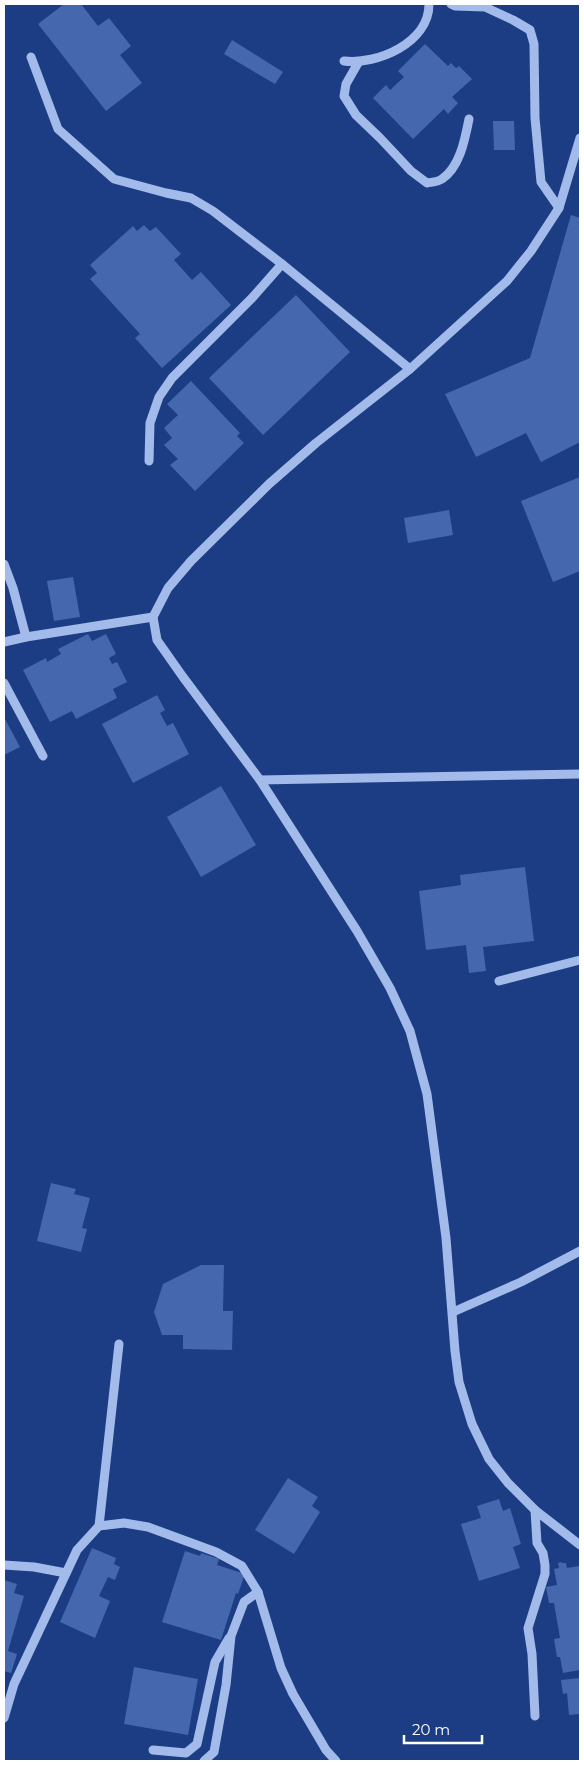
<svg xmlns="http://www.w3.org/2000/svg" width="584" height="1765" font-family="Montserrat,sans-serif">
  <rect width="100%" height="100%" fill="#1c3d84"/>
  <!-- building -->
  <g fill="#4467ad">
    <polygon points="64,4 81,4 98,26 109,18 131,46 120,55 142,83 106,111 38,24"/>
    <polygon points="232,40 283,72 275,84 224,54"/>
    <polygon points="425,44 448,66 451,63 456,68 459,66 472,79 452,97 458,103 448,114 444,109 413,139 373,98 386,85 390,90 404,77 398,71"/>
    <polygon points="493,121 514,121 515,150 494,150"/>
    <polygon points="571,215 580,218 580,442 541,462 526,433 476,457 445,394 530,358"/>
    <polygon points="144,225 150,231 156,227 181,254 174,260 192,280 201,272 231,305 162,368 135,338 140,334 90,279 97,273 90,265 133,226 137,231"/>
    <polygon points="296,295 350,352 263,435 209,378"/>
    <polygon points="191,381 240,433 237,436 244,443 195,491 170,465 178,459 164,445 172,438 164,428 178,415 167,404"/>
    <polygon points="580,477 580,571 553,582 521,501"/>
    <polygon points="449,510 453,535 408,543 404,518"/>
    <polygon points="73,577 80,617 54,621 47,581"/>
    <polygon points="88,634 92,641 106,634 116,654 109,658 112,664 117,662 127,682 113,689 117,698 76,719 72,711 50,722 23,670 46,658 47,662 61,654 58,649"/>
    <polygon points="157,695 165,710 160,713 167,726 173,723 189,754 133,783 102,724"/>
    <polygon points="4,717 20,747 4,755"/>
    <polygon points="221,786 256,845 201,877 167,817"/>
    <polygon points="525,867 534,941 483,947 486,971 469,973 466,945 426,950 419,891 461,885 460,875"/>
    <polygon points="51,1183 76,1189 74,1194 90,1198 82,1228 87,1229 81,1252 37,1241"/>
    <polygon points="201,1265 224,1265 223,1311 233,1311 232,1350 183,1349 183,1335 162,1335 154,1312 163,1284"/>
    <polygon points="288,1478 318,1497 312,1506 320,1512 294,1554 255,1530"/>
    <polygon points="499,1499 503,1511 510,1508 521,1544 513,1547 520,1568 479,1581 461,1524 481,1518 477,1506"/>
    <polygon points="92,1548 116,1558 114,1564 120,1567 115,1580 108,1577 99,1596 110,1601 95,1638 60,1622"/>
    <polygon points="185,1551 200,1556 201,1553 219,1559 217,1565 245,1574 238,1594 236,1593 221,1640 162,1622"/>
    <polygon points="561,1562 562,1563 566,1563 567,1568 579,1566 580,1569 580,1670 563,1673 560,1657 557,1657 554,1639 560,1638 554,1603 549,1603 546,1587 557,1585 554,1569 559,1568 558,1563"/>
    <polygon points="4,1580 17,1584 14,1593 24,1596 8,1651 17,1654 11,1673 4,1671"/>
    <polygon points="134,1667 198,1679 188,1735 124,1724"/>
    <polygon points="580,1678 580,1714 569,1715 567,1693 563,1694 561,1680"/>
  </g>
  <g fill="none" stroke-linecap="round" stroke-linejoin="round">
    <!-- minor -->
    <g stroke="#a3bbea" stroke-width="9">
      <polyline points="451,4 455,6 485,7 513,20 530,30 534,44 535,118 541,182 559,208"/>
      <polyline points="31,57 58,129 114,179 166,193 191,198 213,211 282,264 410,369"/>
      <path d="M 344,61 C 377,65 429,43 429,4"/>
      <path d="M 358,63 L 346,84 L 344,96 L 356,115 L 380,138 L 411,171 L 427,183 C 432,182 438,182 442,179 C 460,167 465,139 469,119"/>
      <polyline points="580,138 559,208 531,251 507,281 410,369 316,443 269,484 191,561 168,588 153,617 157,640 183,677 260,780 357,931 390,988 410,1031 427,1094 446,1238 455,1351 459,1382 472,1424 489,1459 508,1483 535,1510 580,1545"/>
      <polyline points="149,461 150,423 159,397 172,378 252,298 282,264"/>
      <polyline points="4,564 13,588 26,637"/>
      <polyline points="4,642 26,637 153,617"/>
      <polyline points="4,683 43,756"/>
      <polyline points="260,780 580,774"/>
      <polyline points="499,981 580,960"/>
      <polyline points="453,1312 521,1282 580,1251"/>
      <polyline points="99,1526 119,1344"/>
      <polyline points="4,1565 34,1567 66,1573"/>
      <polyline points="535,1716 532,1654 528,1628 545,1574 545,1565 543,1553 537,1543 535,1510"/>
      <polyline points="4,1718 14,1684 77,1550 99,1526 124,1523 148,1527 216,1552 242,1566 258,1592 281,1668 293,1694 326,1750 336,1761"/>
      <polyline points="153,1750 186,1753 197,1744 215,1662 229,1638"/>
      <polyline points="204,1761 214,1752 226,1685 231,1636 244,1602 258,1592"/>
    </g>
  </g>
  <!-- border -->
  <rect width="584" height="1765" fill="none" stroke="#ffffff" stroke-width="10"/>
  <!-- scale -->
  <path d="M404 1735v8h78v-8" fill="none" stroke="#ffffff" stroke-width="2.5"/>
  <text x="412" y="1735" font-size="15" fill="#ffffff" stroke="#1c3d84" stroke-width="4" paint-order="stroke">20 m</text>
</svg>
